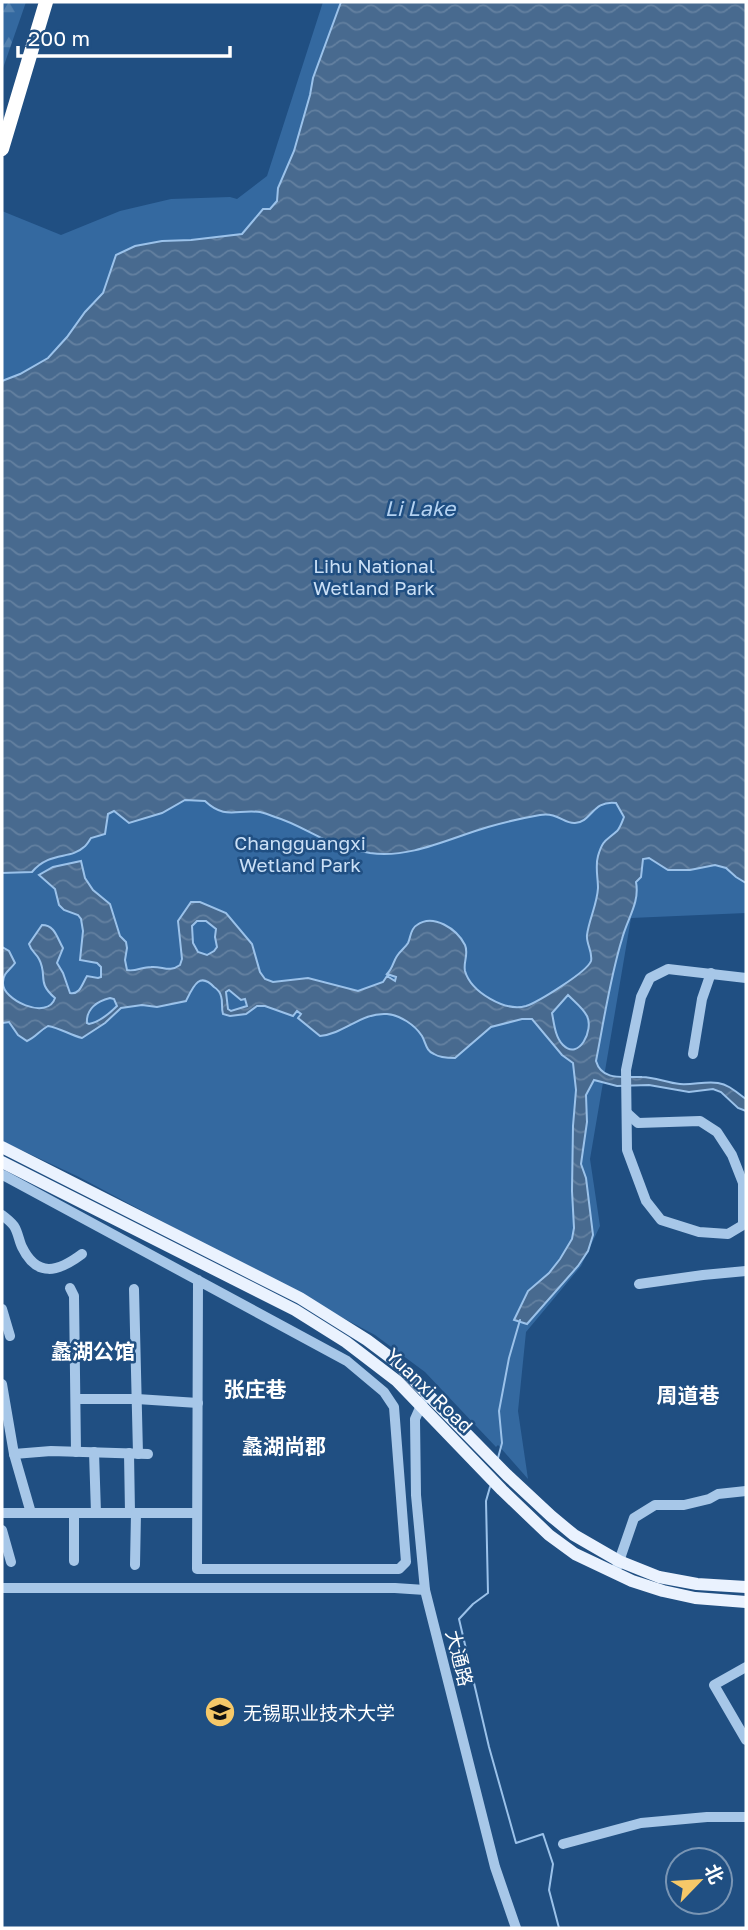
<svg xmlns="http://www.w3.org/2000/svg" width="748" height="1930" font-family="'Golos Text','Noto Sans SC',sans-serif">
  <defs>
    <pattern id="forest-firs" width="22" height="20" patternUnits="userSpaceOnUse" patternTransform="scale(1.75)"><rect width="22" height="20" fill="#3469a0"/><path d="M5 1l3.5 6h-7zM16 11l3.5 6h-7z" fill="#5280ae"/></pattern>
    <pattern id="water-waves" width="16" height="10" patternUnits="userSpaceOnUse" patternTransform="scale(1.75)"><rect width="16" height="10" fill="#486a8f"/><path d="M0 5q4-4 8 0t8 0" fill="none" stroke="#6380a0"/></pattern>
  </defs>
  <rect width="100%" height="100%" fill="#204f82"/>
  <!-- forest -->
  <polygon fill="url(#forest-firs)" points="2,2 26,2 2,71"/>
  <!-- green -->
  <polygon fill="#3469a0" points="323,2 746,2 746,913 631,918 590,1159 600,1226 581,1266 526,1332 518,1411 528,1479 498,1445 496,1447 425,1372 375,1335 79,1177 2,1141 2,211 61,235 120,211 171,199 230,197 237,199 267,176"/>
  <!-- water -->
  <path fill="url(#water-waves)" stroke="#9bc2ea" stroke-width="2" fill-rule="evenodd" d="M 341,2 L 746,2 L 746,883 L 736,877 L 726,868 L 715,865 L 690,870 L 668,870 L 649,858 L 643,859 L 641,877 L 636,882 C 640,903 627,919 622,939 C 610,978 604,1020 596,1061 C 602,1082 625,1076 642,1077 C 655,1077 667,1083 680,1084 C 693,1085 706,1081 718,1083 C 730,1085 737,1093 746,1099 L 746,1111 L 738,1108 L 721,1092 L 713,1089 L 689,1092 L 649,1085 L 617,1086 L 594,1080 L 586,1095 L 587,1122 L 581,1164 L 586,1178 L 593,1235 L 588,1251 L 578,1266 L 527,1324 L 514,1320 L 528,1291 L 549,1273 L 560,1259 L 572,1239 L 574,1228 L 572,1191 L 573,1126 L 576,1090 L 573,1063 L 562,1055 L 532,1019 L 522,1019 L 491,1027 L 455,1058 C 448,1058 440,1058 434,1054 C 426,1051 426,1043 422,1036 C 415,1025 400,1015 387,1014 C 362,1012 344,1034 320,1036 L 298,1018 L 301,1014 L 297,1011 L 293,1016 L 265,1006 L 257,1006 L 246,1014 L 230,1016 L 223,1014 C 221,1007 223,1002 221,996 C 220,992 217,989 214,987 C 199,971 193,987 186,1001 L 157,1007 L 142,1005 L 121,1008 L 105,1023 L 82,1038 C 70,1035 60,1028 48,1026 C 39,1031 36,1037 27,1041 L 18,1035 L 9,1022 L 2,1023 L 2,947 L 9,951 L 15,963 C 10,970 3,973 3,982 C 1,1000 48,1021 55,998 C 36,982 48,976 39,959 C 36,953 31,951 29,944 L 42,925 C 55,925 57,938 63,948 L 57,963 L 63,973 L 70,993 C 80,995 82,984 87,976 L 98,978 L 101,977 L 101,967 L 97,963 L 80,960 L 83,931 L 81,919 L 78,915 L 64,910 L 59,905 L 55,889 L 39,875 L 53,867 L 81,861 L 85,878 L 93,890 L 110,904 L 120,936 L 126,942 L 127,948 L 125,960 L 127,970 C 135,972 142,967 151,967 C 163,966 169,973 180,965 L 182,959 L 178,921 L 191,902 L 200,902 L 226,913 L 252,944 L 260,972 L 265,979 L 273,982 L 308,978 L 358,991 L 383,982 L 387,976 L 395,981 L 396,977 L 387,974 C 393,968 393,962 397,956 C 400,951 405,948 408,943 C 411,937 410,929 417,925 C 433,913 457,929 465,945 C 469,954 463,962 465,971 C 471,992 505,1012 526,1006 C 538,1002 587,972 591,961 C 593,952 586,944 587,935 C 589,919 597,905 598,888 C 598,878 595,866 598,856 C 603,839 606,841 617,831 C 620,828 622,822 624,817 L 616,803 C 592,800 592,822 575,823 C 564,824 558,812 540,815 C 523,818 505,822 488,827 C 450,838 410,859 370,853 C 361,851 352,850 343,847 C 320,840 299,824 275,817 C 270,815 265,813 260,812 C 237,809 225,820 205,801 L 185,800 L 162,813 L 129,823 L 114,811 L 108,814 L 105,834 L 91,838 C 89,841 87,845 84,847 C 70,860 50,851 32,872 L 2,873 L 2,381 L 20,374 L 48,358 L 67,337 L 85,312 L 103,293 L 116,255 L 135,246 L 162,241 L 191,240 L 242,234 L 263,209 L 270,209 L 277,201 L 278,188 L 294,151 L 310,95 L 313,78 ZM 197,921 L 206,921 L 216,929 L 215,937 L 217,947 L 214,951 L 207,955 L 198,952 L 193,943 L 192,926 ZM 229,990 L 241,1000 L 245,999 L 247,1006 L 231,1011 L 228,1009 L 226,992 ZM 568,995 C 575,1002 583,1008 587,1016 C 594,1030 579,1061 563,1045 C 555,1037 554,1023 552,1013 ZM 110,998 L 114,999 L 117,1006 C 110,1013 99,1022 89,1024 L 87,1023 C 86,1009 97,1001 110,998 Z"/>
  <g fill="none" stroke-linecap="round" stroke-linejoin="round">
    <!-- stream -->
    <g stroke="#9bc2ea" stroke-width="2">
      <polyline points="498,1458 502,1443 499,1411 509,1358 520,1320"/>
      <polyline points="490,1487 486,1501 488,1593 473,1604 459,1619 489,1747 516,1843 543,1834 553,1864 549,1890 559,1928"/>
    </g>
    <!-- minor -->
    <g stroke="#a7c7e8" stroke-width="10">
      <polyline points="693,1054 702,999 711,973"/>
      <polyline points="627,1113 638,1123 700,1121 717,1132 732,1155 743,1183 746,1186"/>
      <polyline points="2,1175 3,1175 347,1361 384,1392 394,1407 406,1562 399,1569 197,1569 198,1280"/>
      <polyline points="743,1183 743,1225 728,1234 699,1232 661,1220 646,1201 627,1150 626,1070 641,997 650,978 668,969 746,978"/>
      <path d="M 2,1215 C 6,1218 11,1222 14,1226 C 18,1232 19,1241 22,1247 C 37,1278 58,1272 82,1254"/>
      <polyline points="639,1284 703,1275 746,1271"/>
      <polyline points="70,1288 74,1296 76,1452"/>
      <polyline points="134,1289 138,1454"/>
      <polyline points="2,1309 10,1336"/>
      <polyline points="2,1384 14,1454 31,1513"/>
      <polyline points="76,1399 137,1399 198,1403"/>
      <polyline points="423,1401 415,1419 416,1495 425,1590 495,1867 516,1928"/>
      <polyline points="94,1452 96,1513"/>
      <polyline points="129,1453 130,1513"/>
      <polyline points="14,1454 51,1451 148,1454"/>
      <polyline points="2,1513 197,1513"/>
      <polyline points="74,1513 74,1561"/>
      <polyline points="2,1530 11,1562"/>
      <polyline points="135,1565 136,1513"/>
      <polyline points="617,1567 634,1518 655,1505 684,1505 709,1499 718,1494 746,1491"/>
      <polyline points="2,1588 395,1588 425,1590"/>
      <polyline points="746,1667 714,1685 746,1740"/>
      <polyline points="563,1844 641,1823 707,1817 746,1817"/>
    </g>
    <!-- major -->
    <g stroke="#eaf2fe" stroke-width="12">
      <polyline points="2,1147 300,1298 367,1340 395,1361 507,1475 551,1516 574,1535 619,1561 659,1577 697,1584 746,1587"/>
      <polyline points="2,1162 295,1310 346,1342 397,1381 502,1490 549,1535 575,1554 632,1581 663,1591 695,1598 746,1602"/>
    </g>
    <!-- highway -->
    <polyline stroke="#fff" stroke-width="14" points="2,149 46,2"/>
  </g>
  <!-- icons -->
  <defs>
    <g id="university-disc" transform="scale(1.575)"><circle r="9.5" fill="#f6c868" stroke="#204f82"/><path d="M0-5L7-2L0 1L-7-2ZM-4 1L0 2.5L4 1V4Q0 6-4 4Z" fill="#111"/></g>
  </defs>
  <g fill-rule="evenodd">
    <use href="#university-disc" x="220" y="1712"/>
  </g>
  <g text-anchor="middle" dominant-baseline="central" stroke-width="5" stroke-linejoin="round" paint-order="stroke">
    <!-- park labels -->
    <g font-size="19" fill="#cbe0f6" stroke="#204f82">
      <text x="374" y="565">Lihu National<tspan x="374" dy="22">Wetland Park</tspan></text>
      <text x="300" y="842">Changguangxi<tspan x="300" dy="22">Wetland Park</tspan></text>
    </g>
    <!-- street labels -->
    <g font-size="19" fill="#fff" stroke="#204f82">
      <text transform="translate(430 1390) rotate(44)">Yuanxi Road</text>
      <text transform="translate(460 1658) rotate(76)">大通路</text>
    </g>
    <!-- poi labels -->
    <g font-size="19" fill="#fff" stroke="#204f82" text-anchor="start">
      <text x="243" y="1712">无锡职业技术大学</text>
    </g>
    <!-- water labels -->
    <g font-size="21" font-style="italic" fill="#b3d1f0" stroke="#204f82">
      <text x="420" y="508">Li Lake</text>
    </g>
    <!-- neighbourhood labels -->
    <g font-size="21" font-weight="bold" fill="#fff" stroke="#204f82">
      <text x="93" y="1351">蠡湖公馆</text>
      <text x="255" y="1389">张庄巷</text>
      <text x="688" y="1395">周道巷</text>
      <text x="284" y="1446">蠡湖尚郡</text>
    </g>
  </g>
  <!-- border -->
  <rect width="748" height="1930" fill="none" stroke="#ffffff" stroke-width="7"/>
  <!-- north arrow -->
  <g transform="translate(699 1881) rotate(65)"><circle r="33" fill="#204f82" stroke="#7995b4" stroke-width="2"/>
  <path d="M0-5L12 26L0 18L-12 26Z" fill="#f6c868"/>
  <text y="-10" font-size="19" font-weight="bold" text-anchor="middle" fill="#ffffff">北</text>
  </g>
  <!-- scale -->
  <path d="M18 46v10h212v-10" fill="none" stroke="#ffffff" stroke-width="3.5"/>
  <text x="28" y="46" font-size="21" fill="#ffffff" stroke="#204f82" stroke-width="5" paint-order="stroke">200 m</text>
</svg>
